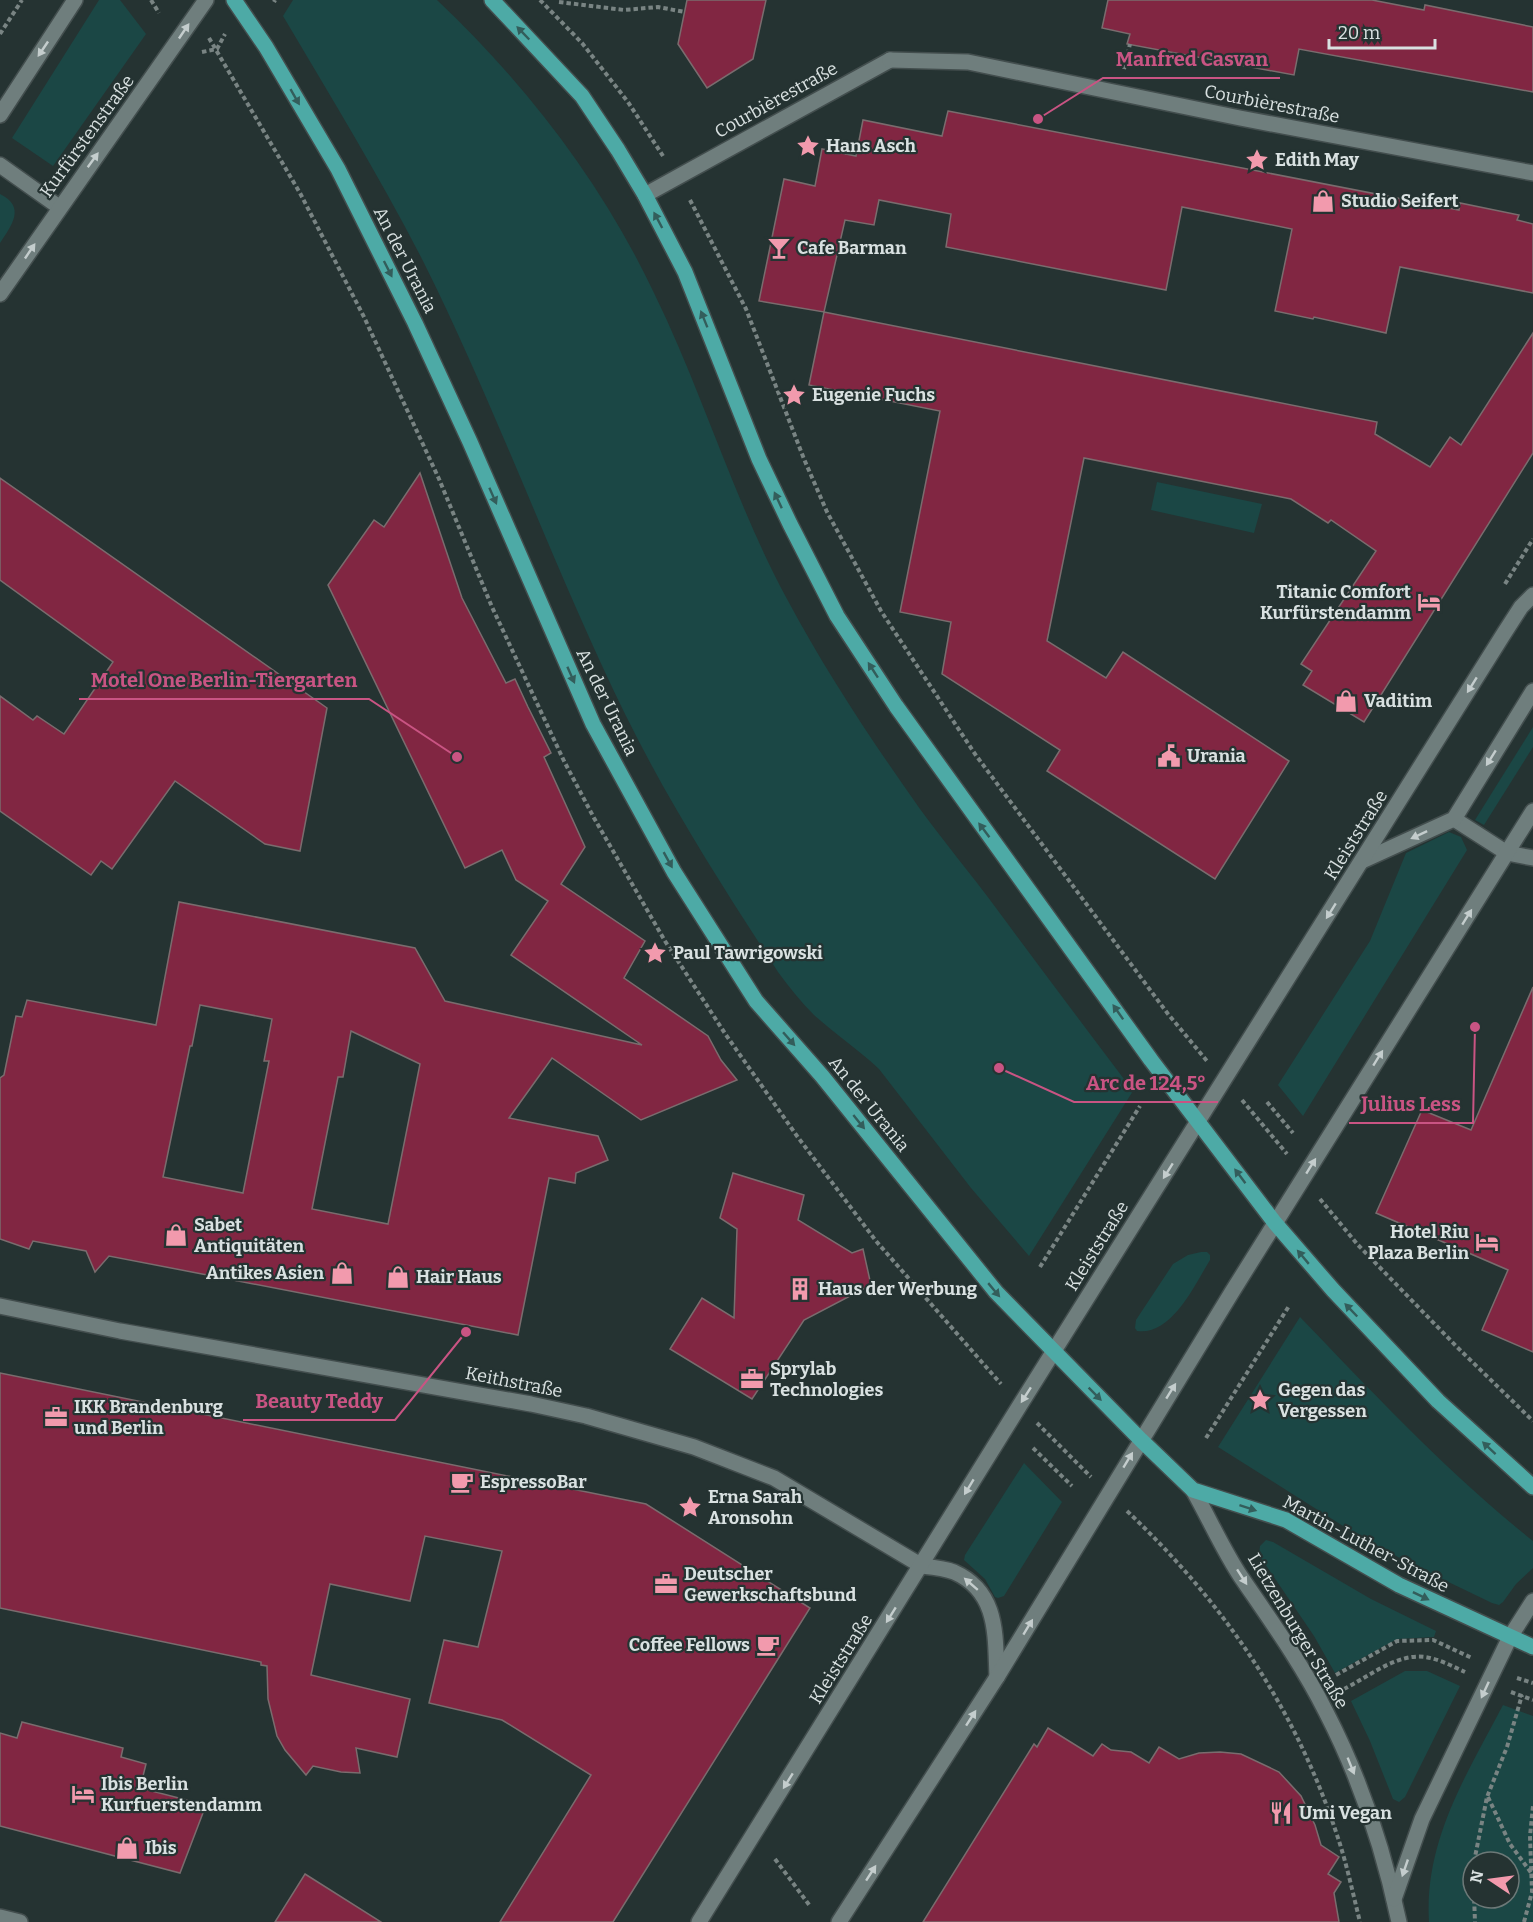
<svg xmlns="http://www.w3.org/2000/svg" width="1533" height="1922" font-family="Bitter,serif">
  <rect width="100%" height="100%" fill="#253332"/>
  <!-- green -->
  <g fill="#1b4745" fill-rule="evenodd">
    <polygon points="99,0 120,0 146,34 53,166 12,138"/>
    <path d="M 293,0 L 437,0 C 526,84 602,183 654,293 C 703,393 734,501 787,599 C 826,672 872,741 920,809 C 944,842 971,874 996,908 C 1041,969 1087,1030 1133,1091 L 1029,1256 L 971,1188 L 879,1069 C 859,1050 835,1034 814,1015 C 801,1002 789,987 778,972 C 724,889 670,805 626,716 C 553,567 497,409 423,261 C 380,177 331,97 283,16 Z"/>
    <path d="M 0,194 C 26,207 12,225 0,243 Z"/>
    <polygon points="1157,482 1262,504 1254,533 1151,510"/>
    <polygon points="1533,727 1533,747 1484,825 1475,820"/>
    <polygon points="1449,832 1461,837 1467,850 1303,1116 1278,1085 1370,941 1406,853"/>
    <path d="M 1201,1252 L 1207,1252 L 1210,1255 L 1210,1260 C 1195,1284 1172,1336 1137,1331 L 1135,1328 L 1136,1320 L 1173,1264 L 1188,1255 Z"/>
    <path d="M 1300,1317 C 1375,1395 1449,1474 1533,1541 L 1533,1568 L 1516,1584 L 1503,1602 L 1499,1605 L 1492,1603 L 1407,1562 L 1351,1531 L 1218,1447 Z"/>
    <polygon points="1024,1463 1062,1502 1004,1596 998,1598 995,1597 985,1579 964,1560 965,1555"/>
    <polygon points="1266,1540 1273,1542 1371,1599 1436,1631 1434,1637 1397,1639 1335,1673 1314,1636 1259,1555 1260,1546"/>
    <polygon points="1405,1671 1427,1671 1460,1686 1405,1797 1399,1802 1393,1799 1370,1741 1351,1701"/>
    <path d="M 1503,1705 L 1533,1716 L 1533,1922 L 1429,1922 C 1424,1840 1467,1774 1503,1705 ZM 1473,1862 L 1509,1862 L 1509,1898 L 1473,1898 Z"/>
  </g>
  <!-- building -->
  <g fill="#812642" stroke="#7a6c6e" stroke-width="1.5" fill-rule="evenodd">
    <polygon points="687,0 766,0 753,59 707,88 678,44"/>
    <polygon points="1108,0 1372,0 1424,10 1425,5 1533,27 1533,92 1299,49 1294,75 1127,44 1130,34 1102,28"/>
    <polygon points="948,111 1459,210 1460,203 1519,215 1517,220 1533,224 1533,293 1400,267 1386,333 1314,317 1313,319 1275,311 1292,229 1182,207 1166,290 946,247 951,214 879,200 874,225 845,220 824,312 759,301 784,179 815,186 822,149 856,156 863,120 942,136"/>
    <polygon points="824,312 1377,422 1375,434 1430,467 1450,437 1461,445 1533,333 1533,453 1364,722 1303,685 1312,671 1301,664 1376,551 1331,520 1328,523 1291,499 1084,458 1047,641 1106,678 1123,652 1289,761 1215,879 1047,771 1060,750 942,674 951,622 900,612 940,411 809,385"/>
    <path d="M 420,473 L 462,598 L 506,683 L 515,679 L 528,707 L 551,753 L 544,757 L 585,847 L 561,884 L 645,941 L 624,978 L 708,1036 L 721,1060 L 737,1080 L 641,1120 L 552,1058 L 509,1118 L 598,1136 L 608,1160 L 576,1173 L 575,1183 L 549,1178 L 518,1335 L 109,1256 L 95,1272 L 86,1251 L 33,1241 L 29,1249 L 0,1239 L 0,1078 L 4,1075 L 16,1016 L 22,1017 L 27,1000 L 156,1025 L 179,902 L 415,948 L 445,1001 L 642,1045 L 511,955 L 548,901 L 516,880 L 502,850 L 465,868 L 328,585 L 374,520 L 384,527 ZM 200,1005 L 272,1019 L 264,1061 L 269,1061 L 243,1193 L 163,1177 L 190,1046 L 192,1046 ZM 351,1031 L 420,1064 L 388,1224 L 312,1209 L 338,1077 L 343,1077 Z"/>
    <polygon points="0,478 327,708 300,851 265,844 175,781 112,869 101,861 91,875 0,811 0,696 33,720 37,716 64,734 113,662 0,580"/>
    <polygon points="1533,987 1533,1352 1482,1330 1508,1270 1376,1213 1422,1110 1471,1130"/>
    <polygon points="733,1173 804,1195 798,1220 852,1253 863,1249 871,1285 804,1320 752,1399 670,1349 702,1298 734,1318 737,1229 720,1218"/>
    <polygon points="0,1373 646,1504 810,1608 613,1922 500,1922 591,1775 502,1720 429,1703 444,1640 478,1647 502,1551 425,1536 410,1601 330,1584 311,1675 410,1699 397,1757 356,1748 360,1773 341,1772 313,1766 306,1775 285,1750 277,1736 268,1699 267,1666 261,1665 261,1662 0,1608"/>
    <polygon points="22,1722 123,1748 121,1757 146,1764 140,1788 206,1805 180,1873 0,1826 0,1733 17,1738"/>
    <polygon points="1048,1728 1093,1756 1102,1744 1111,1750 1131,1752 1149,1763 1159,1747 1179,1759 1199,1753 1220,1752 1241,1754 1279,1772 1301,1796 1315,1825 1321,1845 1339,1857 1328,1874 1341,1882 1334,1893 1339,1922 923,1922 1034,1744 1037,1747"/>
    <polygon points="305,1874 381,1922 275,1922"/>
  </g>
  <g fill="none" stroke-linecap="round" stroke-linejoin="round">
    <!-- service casing -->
    <g stroke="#434e4e" stroke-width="18">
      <g id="service">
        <polyline points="645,195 890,60"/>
        <polyline points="1454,819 1507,853"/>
        <polyline points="1362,861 1454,819 1533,691"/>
      </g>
    </g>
    <!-- minor casing -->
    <g stroke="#434e4e" stroke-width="18">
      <g id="minor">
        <polyline points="890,60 968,62 1240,118 1533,173"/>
        <polyline points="1507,853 1533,858"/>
        <polyline points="0,1306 120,1331 531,1404 586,1416 694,1447 774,1478 922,1566"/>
        <polyline points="0,1917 20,1922"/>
      </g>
    </g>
    <!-- secondary casing -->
    <g stroke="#434e4e" stroke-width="18">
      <g id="secondary">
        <polyline points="0,115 75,0"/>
        <polyline points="0,165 59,207"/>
        <polyline points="0,294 206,0"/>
        <path d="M 1193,1490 C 1209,1518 1223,1550 1241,1577 C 1271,1621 1302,1664 1326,1712 C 1359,1776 1384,1851 1399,1922"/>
        <path d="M 922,1566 C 932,1567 944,1568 954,1572 C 999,1592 995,1636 997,1677"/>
        <polyline points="1394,1899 1422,1819 1510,1637 1533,1601"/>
        <polyline points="699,1922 1020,1405 1503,635 1521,607 1533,595"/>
        <polyline points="839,1922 997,1677 1232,1292 1533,811"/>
      </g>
    </g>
    <!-- primary casing -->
    <g stroke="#434e4e" stroke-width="18">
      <g id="primary">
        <polyline points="234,0 266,47 338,169 415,323 470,442 593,724 674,872 756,1001 822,1076 996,1292 1141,1440 1193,1490 1286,1520 1399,1585 1533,1647"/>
        <polyline points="492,0 582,96 618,150 645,195 685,272 759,459 790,524 837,616 896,706 1151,1060 1275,1223 1333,1290 1438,1401 1533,1487"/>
      </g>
    </g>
    <!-- path -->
    <g stroke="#798483" stroke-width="4" stroke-dasharray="4.5 3" stroke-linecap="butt">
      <polyline points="151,0 159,13"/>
      <polyline points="540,0 582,43 628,102 663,156"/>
      <polyline points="274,2 275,0"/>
      <polyline points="559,2 624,10 658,7 685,12"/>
      <polyline points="0,34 22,0"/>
      <polyline points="209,38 300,193 364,317 439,479 492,607 564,761 594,818 665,941 726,1035 797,1136 876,1241 1001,1384"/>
      <polyline points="202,52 217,49 225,34"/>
      <polyline points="1124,69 1130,44"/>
      <polyline points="690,200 746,309 804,459 827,512 881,611 975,754 1168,1014 1207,1061"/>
      <polyline points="1505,584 1533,539"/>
      <polyline points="1242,1100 1287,1154"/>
      <polyline points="1267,1102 1293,1133"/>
      <polyline points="1320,1199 1358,1245 1457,1347 1533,1421"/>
      <polyline points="1040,1267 1140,1106"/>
      <polyline points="1037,1423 1091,1477"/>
      <polyline points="1206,1438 1289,1306"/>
      <polyline points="1033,1448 1072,1486"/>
      <path d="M 1127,1511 C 1225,1604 1296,1709 1338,1838 C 1347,1865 1353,1894 1360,1922"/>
      <polyline points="1336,1675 1397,1641 1433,1640 1472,1658"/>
      <polyline points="1517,1678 1533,1683"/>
      <path d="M 1344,1689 C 1368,1677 1397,1653 1425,1657 C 1439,1659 1452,1666 1465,1672"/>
      <polyline points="1511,1692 1533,1700"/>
      <polyline points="1488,1797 1510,1844 1532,1874"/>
      <polyline points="775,1859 810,1906"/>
      <polyline points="1474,1862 1487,1797 1507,1747 1522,1695"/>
      <polyline points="1473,1869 1475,1922"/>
      <polyline points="1524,1922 1532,1892 1530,1836 1533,1806"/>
    </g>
    <!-- service -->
    <use href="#service" stroke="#6f7e7d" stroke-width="15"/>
    <!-- minor -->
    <use href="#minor" stroke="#6f7e7d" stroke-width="15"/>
    <!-- secondary -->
    <use href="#secondary" stroke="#6f7e7d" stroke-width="15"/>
    <!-- primary -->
    <use href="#primary" stroke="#4daaa6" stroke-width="15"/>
  </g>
  <!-- one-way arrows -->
  <defs><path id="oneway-solid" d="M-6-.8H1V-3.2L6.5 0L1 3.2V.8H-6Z" transform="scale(1.5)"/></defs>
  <g fill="#c4cdcd">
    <use href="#oneway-solid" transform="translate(184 31) rotate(-56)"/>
    <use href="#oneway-solid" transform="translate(43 49) rotate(124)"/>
    <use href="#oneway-solid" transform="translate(93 160) rotate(-54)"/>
    <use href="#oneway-solid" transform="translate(30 251) rotate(-56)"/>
    <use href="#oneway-solid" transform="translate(1472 685) rotate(122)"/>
    <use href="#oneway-solid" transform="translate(1491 758) rotate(122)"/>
    <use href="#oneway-solid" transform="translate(1419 835) rotate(155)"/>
    <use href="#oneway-solid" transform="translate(1331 911) rotate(122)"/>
    <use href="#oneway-solid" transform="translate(1467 917) rotate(-58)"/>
    <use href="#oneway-solid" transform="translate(1378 1058) rotate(-58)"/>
    <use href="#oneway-solid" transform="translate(1311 1166) rotate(-58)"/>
    <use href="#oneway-solid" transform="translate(1168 1171) rotate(122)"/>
    <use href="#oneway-solid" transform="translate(1171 1391) rotate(-58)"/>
    <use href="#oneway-solid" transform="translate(1026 1395) rotate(123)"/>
    <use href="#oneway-solid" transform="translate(1128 1460) rotate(-59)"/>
    <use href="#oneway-solid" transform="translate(969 1487) rotate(121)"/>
    <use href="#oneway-solid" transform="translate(1242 1577) rotate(57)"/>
    <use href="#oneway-solid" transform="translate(971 1584) rotate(-139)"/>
    <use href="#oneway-solid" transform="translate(891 1615) rotate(122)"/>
    <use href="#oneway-solid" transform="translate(1028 1627) rotate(-59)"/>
    <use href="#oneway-solid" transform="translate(1485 1690) rotate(115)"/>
    <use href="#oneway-solid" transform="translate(971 1718) rotate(-57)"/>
    <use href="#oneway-solid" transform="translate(1351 1766) rotate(68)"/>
    <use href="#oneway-solid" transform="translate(788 1781) rotate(122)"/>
    <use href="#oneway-solid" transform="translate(1405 1868) rotate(109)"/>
    <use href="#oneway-solid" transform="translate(871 1873) rotate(-57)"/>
  </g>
  <g fill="#335d5b">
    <use href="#oneway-solid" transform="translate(523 33) rotate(-134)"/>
    <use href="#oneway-solid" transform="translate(295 97) rotate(60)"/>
    <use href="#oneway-solid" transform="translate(658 220) rotate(-118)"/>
    <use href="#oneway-solid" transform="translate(388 269) rotate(63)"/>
    <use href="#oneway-solid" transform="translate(704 319) rotate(-112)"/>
    <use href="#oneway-solid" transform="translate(493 496) rotate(66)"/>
    <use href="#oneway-solid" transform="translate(778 500) rotate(-115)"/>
    <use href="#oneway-solid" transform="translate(873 670) rotate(-123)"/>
    <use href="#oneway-solid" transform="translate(571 675) rotate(66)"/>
    <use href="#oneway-solid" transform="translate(984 830) rotate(-127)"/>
    <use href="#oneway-solid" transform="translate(668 860) rotate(61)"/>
    <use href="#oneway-solid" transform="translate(1118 1012) rotate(-125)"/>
    <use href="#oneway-solid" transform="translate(789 1039) rotate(49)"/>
    <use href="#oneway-solid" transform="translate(859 1122) rotate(51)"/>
    <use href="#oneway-solid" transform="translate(1240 1176) rotate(-127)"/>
    <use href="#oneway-solid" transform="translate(1303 1257) rotate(-130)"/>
    <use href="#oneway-solid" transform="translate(994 1290) rotate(50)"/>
    <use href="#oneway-solid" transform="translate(1351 1310) rotate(-134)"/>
    <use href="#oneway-solid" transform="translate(1095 1394) rotate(45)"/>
    <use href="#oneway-solid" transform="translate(1489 1448) rotate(-137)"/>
    <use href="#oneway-solid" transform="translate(1248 1508) rotate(18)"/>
    <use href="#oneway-solid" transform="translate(1421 1596) rotate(26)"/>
  </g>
  <!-- icons -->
  <defs>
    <g id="sight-bare" transform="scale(1.8)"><path d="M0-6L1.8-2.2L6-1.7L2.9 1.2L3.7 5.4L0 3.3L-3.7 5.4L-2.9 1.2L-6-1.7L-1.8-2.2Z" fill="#f29aad" stroke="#253332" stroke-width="2.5" paint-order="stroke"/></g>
    <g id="shop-bare" transform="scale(1.8)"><path d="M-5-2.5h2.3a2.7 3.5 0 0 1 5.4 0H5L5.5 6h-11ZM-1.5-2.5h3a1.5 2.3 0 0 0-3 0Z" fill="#f29aad" stroke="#253332" stroke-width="2.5" paint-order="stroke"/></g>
    <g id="bar-bare" transform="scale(1.8)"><path d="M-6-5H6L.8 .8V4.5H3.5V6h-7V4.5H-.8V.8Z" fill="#f29aad" stroke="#253332" stroke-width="2.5" paint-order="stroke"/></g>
    <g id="hotel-bare" transform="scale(1.8)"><path d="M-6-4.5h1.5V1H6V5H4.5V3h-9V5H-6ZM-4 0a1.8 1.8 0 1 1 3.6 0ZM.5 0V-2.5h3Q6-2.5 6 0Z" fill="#f29aad" stroke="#253332" stroke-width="2.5" paint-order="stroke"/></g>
    <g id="civic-bare" transform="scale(1.8)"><path d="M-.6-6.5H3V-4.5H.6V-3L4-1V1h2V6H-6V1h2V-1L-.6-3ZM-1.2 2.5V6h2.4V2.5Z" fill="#f29aad" stroke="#253332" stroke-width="2.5" paint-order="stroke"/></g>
    <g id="building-bare" transform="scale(1.8)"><path d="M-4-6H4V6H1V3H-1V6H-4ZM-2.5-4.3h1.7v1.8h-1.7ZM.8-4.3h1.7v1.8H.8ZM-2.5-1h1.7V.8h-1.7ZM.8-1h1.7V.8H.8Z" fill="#f29aad" stroke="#253332" stroke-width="2.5" paint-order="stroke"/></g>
    <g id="office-bare" transform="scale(1.8)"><path d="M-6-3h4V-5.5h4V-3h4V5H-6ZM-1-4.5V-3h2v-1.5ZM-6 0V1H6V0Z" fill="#f29aad" stroke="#253332" stroke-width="2.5" paint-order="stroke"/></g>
    <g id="cafe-bare" transform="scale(1.8)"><path d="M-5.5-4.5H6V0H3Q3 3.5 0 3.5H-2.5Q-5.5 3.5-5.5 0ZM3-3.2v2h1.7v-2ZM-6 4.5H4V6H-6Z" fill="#f29aad" stroke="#253332" stroke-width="2.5" paint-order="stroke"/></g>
    <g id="restaurant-bare" transform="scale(1.8)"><path d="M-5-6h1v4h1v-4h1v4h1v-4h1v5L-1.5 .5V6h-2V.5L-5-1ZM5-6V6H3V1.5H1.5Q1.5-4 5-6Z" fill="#f29aad" stroke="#253332" stroke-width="2.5" paint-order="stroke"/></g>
  </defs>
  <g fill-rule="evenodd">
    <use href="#sight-bare" x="808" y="146"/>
    <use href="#sight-bare" x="1257" y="160"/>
    <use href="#shop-bare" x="1323" y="201"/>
    <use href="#bar-bare" x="779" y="248"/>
    <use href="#sight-bare" x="794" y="395"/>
    <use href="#hotel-bare" x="1429" y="602"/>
    <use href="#shop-bare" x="1346" y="701"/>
    <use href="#civic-bare" x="1169" y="756"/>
    <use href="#sight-bare" x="655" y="953"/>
    <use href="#shop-bare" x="176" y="1235"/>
    <use href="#hotel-bare" x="1487" y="1242"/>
    <use href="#shop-bare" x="342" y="1273"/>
    <use href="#shop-bare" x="398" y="1277"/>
    <use href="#building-bare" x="800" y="1289"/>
    <use href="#office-bare" x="752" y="1379"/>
    <use href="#sight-bare" x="1260" y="1400"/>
    <use href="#office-bare" x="56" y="1417"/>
    <use href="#cafe-bare" x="462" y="1482"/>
    <use href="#sight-bare" x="690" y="1507"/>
    <use href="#office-bare" x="666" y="1584"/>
    <use href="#cafe-bare" x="768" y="1645"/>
    <use href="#hotel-bare" x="83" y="1794"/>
    <use href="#restaurant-bare" x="1281" y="1813"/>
    <use href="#shop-bare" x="127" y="1848"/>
  </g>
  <g text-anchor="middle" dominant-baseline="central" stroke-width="4.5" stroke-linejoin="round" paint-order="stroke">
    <!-- street labels -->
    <g font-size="18" fill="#d9e1e1" stroke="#253332">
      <text transform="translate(776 100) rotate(-29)">Courbièrestraße</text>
      <text transform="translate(1272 104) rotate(11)">Courbièrestraße</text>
      <text transform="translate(87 136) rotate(-54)">Kurfürstenstraße</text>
      <text transform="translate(405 260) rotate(63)">An der Urania</text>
      <text transform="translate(607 702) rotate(64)">An der Urania</text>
      <text transform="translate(1356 835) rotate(-58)">Kleiststraße</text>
      <text transform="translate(869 1104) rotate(51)">An der Urania</text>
      <text transform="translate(1097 1246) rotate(-58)">Kleiststraße</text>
      <text transform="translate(514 1382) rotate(11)">Keithstraße</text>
      <text transform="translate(1366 1544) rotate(28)">Martin-Luther-Straße</text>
      <text transform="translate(1298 1631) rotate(59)">Lietzenburger Straße</text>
      <text transform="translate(841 1659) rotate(-58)">Kleiststraße</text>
    </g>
    <!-- poi labels -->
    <g font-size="18" font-weight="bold" fill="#d9e1e1" stroke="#253332" text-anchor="start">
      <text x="826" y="146">Hans Asch</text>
      <text x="1275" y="160">Edith May</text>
      <text x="1341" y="201">Studio Seifert</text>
      <text x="797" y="248">Cafe Barman</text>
      <text x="812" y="395">Eugenie Fuchs</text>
      <text x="1411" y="592" text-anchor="end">Titanic Comfort<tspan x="1411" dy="21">Kurfürstendamm</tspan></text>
      <text x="1364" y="701">Vaditim</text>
      <text x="1187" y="756">Urania</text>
      <text x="673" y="953">Paul Tawrigowski</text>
      <text x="194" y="1225">Sabet<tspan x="194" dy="21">Antiquitäten</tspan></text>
      <text x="1469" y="1232" text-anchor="end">Hotel Riu<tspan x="1469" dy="21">Plaza Berlin</tspan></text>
      <text x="324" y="1273" text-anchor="end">Antikes Asien</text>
      <text x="416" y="1277">Hair Haus</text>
      <text x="818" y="1289">Haus der Werbung</text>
      <text x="770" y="1369">Sprylab<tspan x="770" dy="21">Technologies</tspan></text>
      <text x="1278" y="1390">Gegen das<tspan x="1278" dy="21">Vergessen</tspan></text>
      <text x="74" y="1407">IKK Brandenburg<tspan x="74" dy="21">und Berlin</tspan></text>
      <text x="480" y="1482">EspressoBar</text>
      <text x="708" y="1497">Erna Sarah<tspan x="708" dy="21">Aronsohn</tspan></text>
      <text x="684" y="1574">Deutscher<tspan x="684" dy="21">Gewerkschaftsbund</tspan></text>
      <text x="750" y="1645" text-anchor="end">Coffee Fellows</text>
      <text x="101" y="1784">Ibis Berlin<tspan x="101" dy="21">Kurfuerstendamm</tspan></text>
      <text x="1299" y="1813">Umi Vegan</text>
      <text x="145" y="1848">Ibis</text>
    </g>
  </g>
  <!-- callouts -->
  <path fill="none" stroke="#c95483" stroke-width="2" d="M1038 119L1103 78H1280M457 757L369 699H79M999 1068L1074 1102H1218M1475 1027L1473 1123H1349M466 1332L395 1420H243"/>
  <g fill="#c95483" stroke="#253332" stroke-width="2">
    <circle cx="1038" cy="119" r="6"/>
    <circle cx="457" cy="757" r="6"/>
    <circle cx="999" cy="1068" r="6"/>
    <circle cx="1475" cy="1027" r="6"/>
    <circle cx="466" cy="1332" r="6"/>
  </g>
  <g font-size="20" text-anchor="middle" font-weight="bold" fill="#c95483" stroke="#253332" stroke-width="4.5" stroke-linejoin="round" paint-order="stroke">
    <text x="1192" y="66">Manfred Casvan</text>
    <text x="224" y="687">Motel One Berlin-Tiergarten</text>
    <text x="1146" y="1090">Arc de 124,5°</text>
    <text x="1411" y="1111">Julius Less</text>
    <text x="319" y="1408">Beauty Teddy</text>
  </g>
  <!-- north arrow -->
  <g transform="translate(1491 1880) rotate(283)"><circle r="28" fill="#253332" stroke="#6d7978" stroke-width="1.5"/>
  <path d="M0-4.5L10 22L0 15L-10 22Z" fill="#f29aad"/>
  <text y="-9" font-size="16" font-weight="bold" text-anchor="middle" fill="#d9e1e1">N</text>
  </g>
  <!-- scale -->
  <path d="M1329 39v9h106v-9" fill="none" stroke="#d9e1e1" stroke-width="3"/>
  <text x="1338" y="39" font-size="18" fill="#d9e1e1" stroke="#253332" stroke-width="4.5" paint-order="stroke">20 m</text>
</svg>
